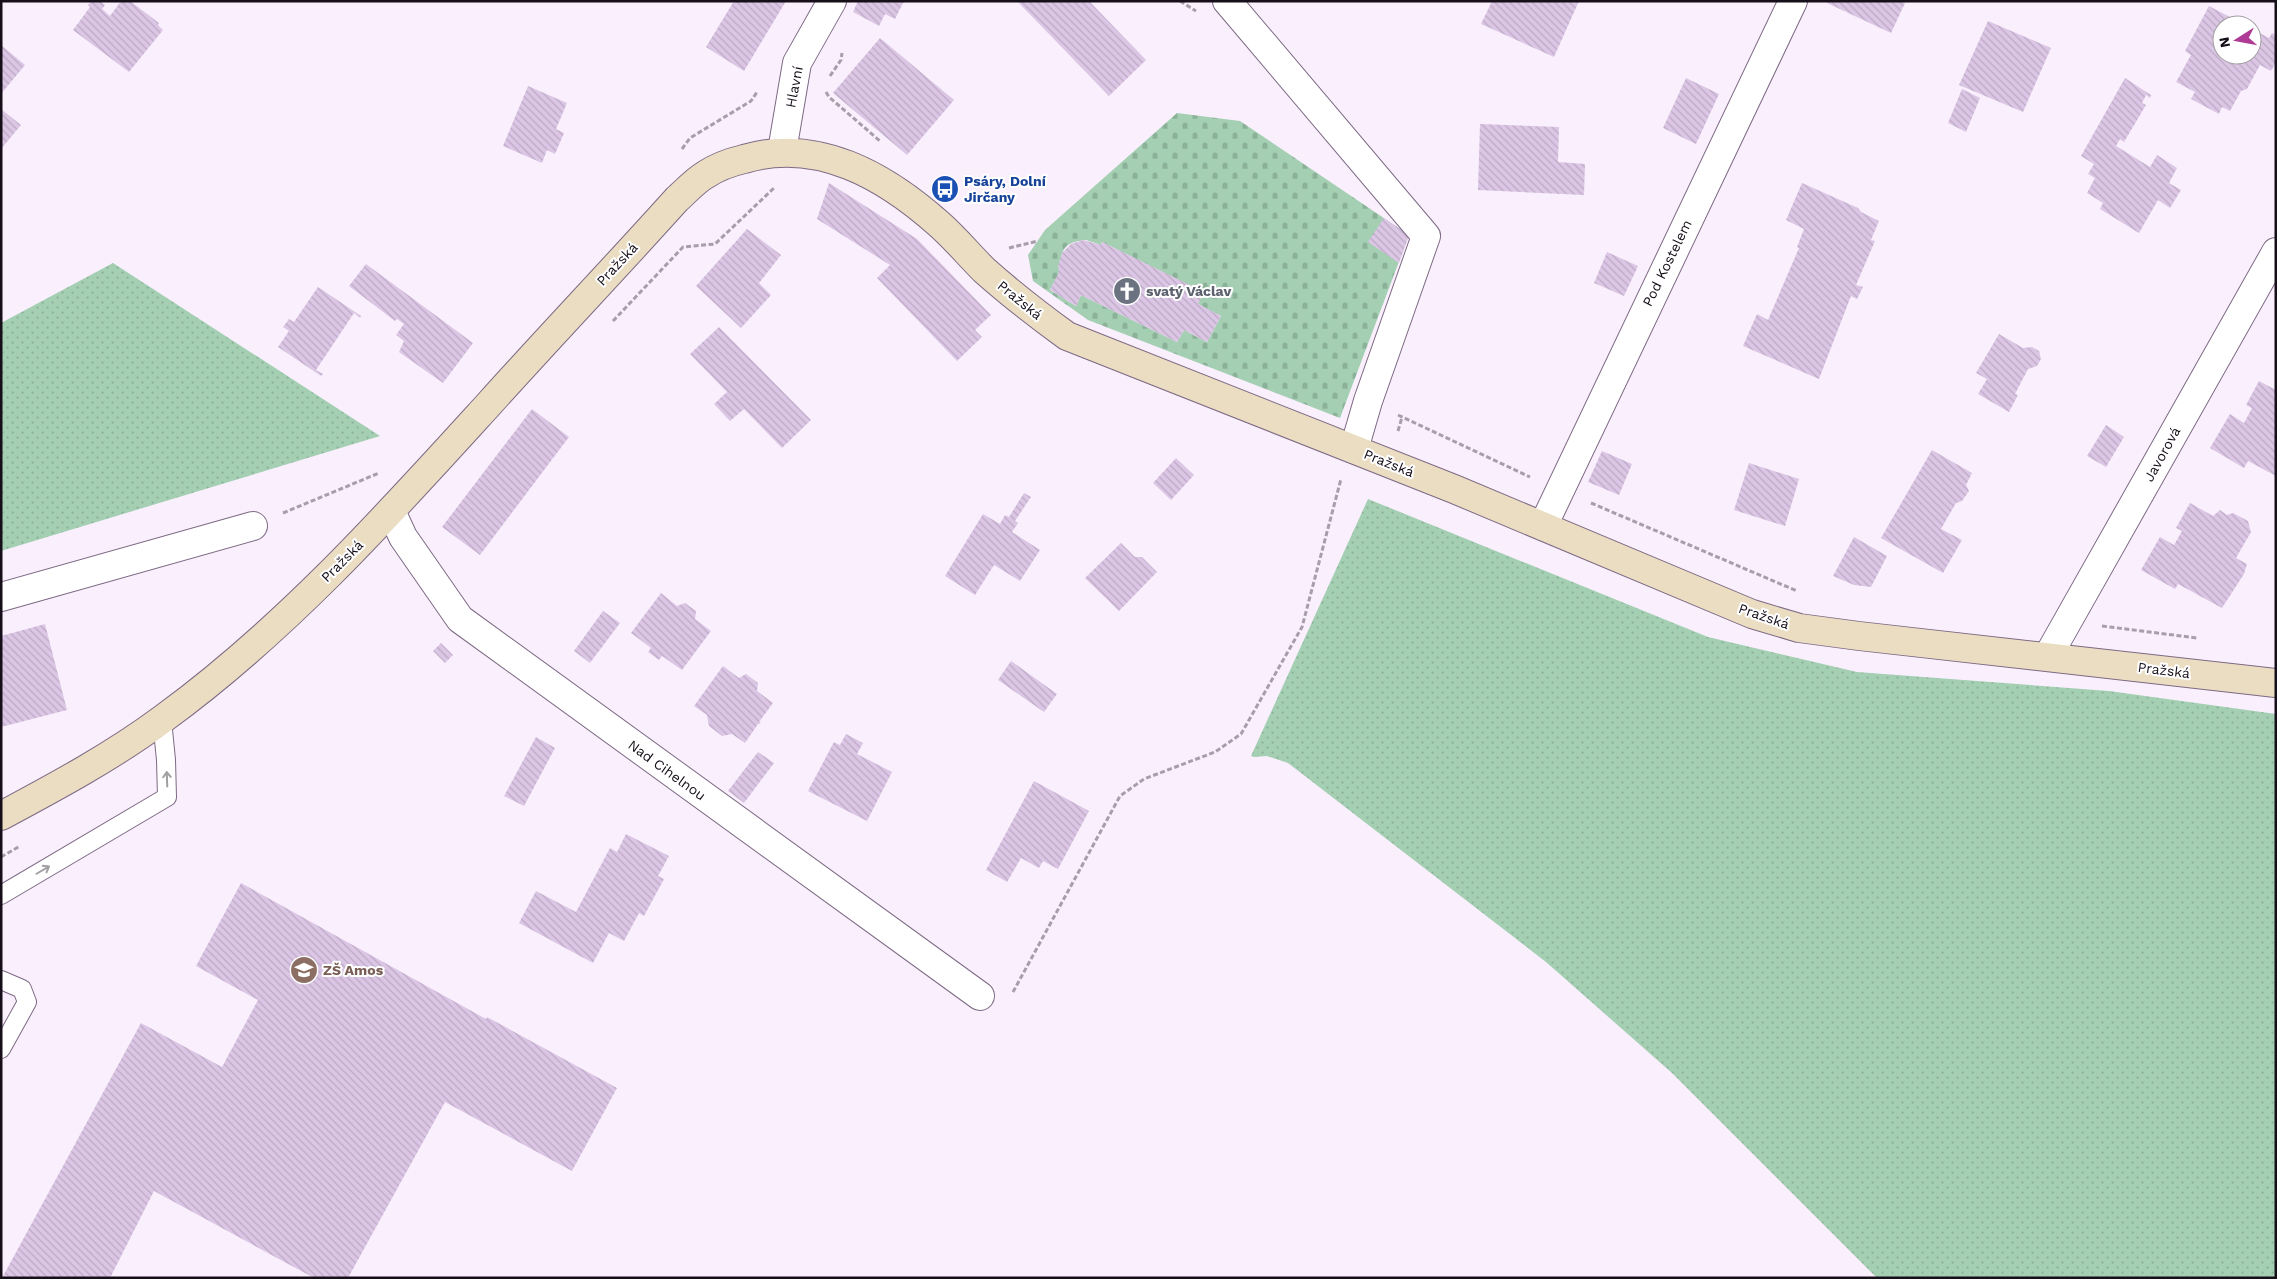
<svg xmlns="http://www.w3.org/2000/svg" width="2277" height="1279" font-family="'Work Sans',sans-serif">
  <defs>
    <pattern id="grass-dots" width="8" height="8" patternUnits="userSpaceOnUse" patternTransform="scale(1.25)"><rect width="8" height="8" fill="#a4cfb3"/><path d="M2 2h.1M6 6h.1" fill="none" stroke="#8cb199" stroke-width="1.8" stroke-linecap="round"/></pattern>
    <pattern id="cemetery-stones" width="16" height="16" patternUnits="userSpaceOnUse" patternTransform="scale(1.25)"><rect width="16" height="16" fill="#a4cfb3"/><path d="M2 7V4a2 2 0 0 1 4 0v3zM10 15v-3a2 2 0 0 1 4 0v3z" fill="#8cb199"/></pattern>
    <pattern id="building-back-hatch" width="6" height="6" patternUnits="userSpaceOnUse" patternTransform="scale(1.25)"><rect width="6" height="6" fill="#dcc6e5"/><path d="M-1 5l2 2M0 0l6 6M5-1l2 2" fill="none" stroke="#bca9c4"/></pattern>
  </defs>
  <rect width="100%" height="100%" fill="#faf0fd"/>
  <!-- grass -->
  <g fill="url(#grass-dots)">
    <polygon points="113,263 380,436 1,551 1,323"/>
    <polygon points="1368,499 1708,637 1857,672 2109,691 2276,714 2276,1278 1877,1278 1672,1073 1546,962 1288,763 1267,756 1254,757 1251,756"/>
  </g>
  <!-- cemetery -->
  <path fill="url(#cemetery-stones)" fill-rule="evenodd" d="M 1177,113 L 1240,121 L 1409,235 L 1340,418 L 1088,320 L 1033,281 L 1028,255 L 1045,230 ZM 1086,240 L 1101,245 L 1102,242 L 1203,292 L 1198,304 L 1221,316 L 1207,342 L 1184,330 L 1177,342 L 1081,295 L 1076,306 L 1050,290 C 1052,285 1058,278 1059,272 C 1062,252 1061,242 1086,240 Z"/>
  <!-- building -->
  <g fill="url(#building-back-hatch)">
    <polygon points="91,1 100,1 105,5 102,9 110,16 121,1 130,1 159,23 158,25 163,30 129,72 73,30 90,7 88,5"/>
    <polygon points="734,1 786,1 744,71 706,47"/>
    <polygon points="858,1 904,1 895,19 885,14 879,26 853,12"/>
    <polygon points="1017,1 1089,1 1146,60 1109,96"/>
    <polygon points="1492,1 1579,1 1554,57 1481,24"/>
    <polygon points="1828,1 1902,1 1905,3 1891,33 1827,3"/>
    <polygon points="2209,6 2245,25 2222,25 2222,55 2252,55 2252,29 2269,38 2272,33 2276,35 2276,62 2271,71 2260,65 2247,89 2241,91 2230,111 2222,107 2219,114 2191,99 2195,92 2176,82 2191,55 2185,51"/>
    <polygon points="1988,21 2051,48 2023,112 1959,85"/>
    <polygon points="880,38 954,100 907,155 833,93"/>
    <polygon points="1,45 25,65 1,94"/>
    <polygon points="1686,78 1719,94 1696,144 1663,128"/>
    <polygon points="2125,78 2151,95 2150,98 2146,95 2142,103 2146,105 2124,142 2120,139 2116,146 2150,167 2157,155 2177,168 2169,183 2181,190 2170,208 2158,200 2139,233 2100,209 2103,203 2087,193 2095,178 2088,174 2094,164 2081,156"/>
    <polygon points="528,86 567,103 556,129 564,133 555,154 547,150 542,163 503,146"/>
    <polygon points="1962,89 1980,98 1966,132 1948,123"/>
    <polygon points="1,109 21,125 1,149"/>
    <polygon points="1480,124 1559,127 1558,162 1585,164 1584,195 1478,190"/>
    <polygon points="829,183 917,239 991,315 975,330 982,337 957,361 877,278 890,265 817,219"/>
    <polygon points="1802,183 1858,208 1861,212 1879,221 1871,240 1875,241 1856,285 1863,287 1857,299 1851,296 1819,379 1743,346 1757,314 1768,320 1799,248 1797,247 1804,229 1786,220"/>
    <polygon points="1384,218 1409,235 1399,263 1368,242"/>
    <polygon points="747,229 781,255 759,283 771,295 741,328 696,286"/>
    <polygon points="1083,240 1101,245 1102,242 1204,292 1198,304 1221,316 1207,342 1184,330 1177,342 1081,295 1076,306 1050,290 1059,272 1058,266 1062,253 1071,244"/>
    <polygon points="1607,252 1638,266 1624,296 1594,283"/>
    <polygon points="366,264 473,343 443,383 399,352 404,341 396,335 404,324 397,319 395,321 349,286"/>
    <polygon points="318,287 361,316 360,318 354,313 316,370 323,374 321,376 278,347 289,331 283,327 289,319 294,322"/>
    <polygon points="719,327 811,420 782,448 744,409 730,421 714,404 727,392 690,354"/>
    <polygon points="1999,334 2023,348 2032,347 2039,351 2041,359 2037,366 2028,369 2015,394 2018,395 2009,412 1978,394 1987,379 1976,373"/>
    <polygon points="2259,381 2276,390 2276,476 2248,461 2244,468 2210,448 2230,414 2244,423 2252,408 2246,405"/>
    <polygon points="532,409 569,437 480,555 442,527"/>
    <polygon points="2106,425 2124,437 2106,467 2087,456"/>
    <polygon points="1932,450 1972,473 1966,485 1969,491 1962,501 1956,503 1941,529 1962,540 1943,573 1881,538"/>
    <polygon points="1602,451 1632,464 1619,495 1588,482"/>
    <polygon points="1176,458 1194,475 1171,500 1153,483"/>
    <polygon points="1749,463 1799,479 1785,526 1734,510"/>
    <polygon points="1024,493 1031,497 1015,521 1018,523 1012,532 1040,550 1020,581 994,565 975,595 945,576 983,514 1000,524 1005,515 1009,517"/>
    <polygon points="2190,503 2213,516 2220,510 2227,515 2233,513 2248,521 2251,532 2236,558 2247,564 2244,574 2222,608 2178,584 2175,589 2141,570 2160,537 2174,545 2182,531 2176,528"/>
    <polygon points="1854,537 1887,556 1871,587 1854,585 1833,576"/>
    <polygon points="1121,543 1135,557 1142,557 1157,572 1119,611 1085,578"/>
    <polygon points="661,593 677,606 685,603 696,611 695,619 711,631 682,670 662,656 659,660 648,652 651,648 631,633"/>
    <polygon points="603,611 620,623 590,663 574,651"/>
    <polygon points="45,624 67,710 1,727 1,636"/>
    <polygon points="441,643 453,655 445,663 433,651"/>
    <polygon points="1011,661 1057,694 1044,712 998,680"/>
    <polygon points="723,666 739,678 746,674 758,683 757,691 773,703 759,722 761,723 758,724 745,743 732,734 722,736 709,726 707,715 694,706"/>
    <polygon points="846,734 863,743 857,754 892,772 867,821 808,791 834,742 840,745"/>
    <polygon points="536,737 555,748 524,806 504,796"/>
    <polygon points="758,752 774,763 744,803 728,791"/>
    <polygon points="1034,781 1089,811 1058,869 1043,861 1039,868 1021,858 1007,882 986,870"/>
    <polygon points="626,834 669,856 658,876 664,879 644,916 639,913 624,941 609,933 593,963 519,923 536,891 576,912 610,848 617,852"/>
    <polygon points="241,883 486,1019 487,1017 617,1088 572,1171 445,1102 348,1278 314,1278 154,1191 110,1278 2,1278 141,1023 222,1067 258,1000 196,966"/>
  </g>
  <g fill="none" stroke-linecap="round" stroke-linejoin="round">
    <!-- service casing -->
    <g stroke="#7d6984" stroke-width="20">
      <g id="service">
        <polyline points="1,895 167,797 166,760 162,720"/>
        <polyline points="1,980 22,989 27,1002 1,1049"/>
      </g>
    </g>
    <!-- minor casing -->
    <g stroke="#7d6984" stroke-width="30">
      <g id="minor">
        <polyline points="1227,1 1426,236 1368,401 1354,449"/>
        <polyline points="782,151 797,63 832,1"/>
        <polyline points="391,511 403,537 460,619 980,996"/>
        <polyline points="1543,526 1793,1"/>
        <polyline points="1,597 253,526"/>
        <polyline points="2048,656 2276,252"/>
      </g>
    </g>
    <!-- secondary casing -->
    <g stroke="#7d6984" stroke-width="30">
      <path id="secondary" d="M 1,816 C 57,786 113,756 164,718 C 286,629 388,515 489,404 C 551,335 615,268 677,199 C 686,191 695,181 705,175 C 717,167 731,162 744,159 C 818,137 885,176 939,224 C 955,238 969,255 984,270 C 1011,294 1038,315 1067,336 L 1454,489 L 1752,614 L 1799,628 L 1859,636 L 2276,683"/>
    </g>
    <!-- path -->
    <g stroke="#a89eab" stroke-width="3" stroke-dasharray="5 2.5" stroke-linecap="butt">
      <polyline points="1180,1 1196,11"/>
      <polyline points="830,76 841,60 842,53"/>
      <polyline points="826,92 829,97 880,141"/>
      <polyline points="682,149 690,138 751,101 757,92"/>
      <polyline points="1009,248 1038,241"/>
      <polyline points="613,321 683,247 715,244 774,188"/>
      <polyline points="1398,415 1530,477"/>
      <polyline points="1398,431 1402,417"/>
      <polyline points="1591,503 1797,591"/>
      <polyline points="283,513 379,473"/>
      <polyline points="2102,626 2197,638"/>
      <polyline points="1,857 20,846"/>
      <polyline points="1013,992 1120,796 1144,779 1215,752 1241,734 1302,627 1341,479"/>
    </g>
    <!-- service -->
    <use href="#service" stroke="#fff" stroke-width="18"/>
    <!-- minor -->
    <use href="#minor" stroke="#fff" stroke-width="28"/>
    <!-- secondary -->
    <use href="#secondary" stroke="#eaddc2" stroke-width="28"/>
  </g>
  <!-- one-way arrows -->
  <defs><path id="oneway-shaft" d="M-6 0H5M1.5-3L5.5 0L1.5 3" fill="none" stroke-width="1.6" stroke-linecap="round" stroke-linejoin="round" transform="scale(1.25)"/></defs>
  <g stroke="#a29fa3">
    <use href="#oneway-shaft" transform="translate(167 779) rotate(-92)"/>
    <use href="#oneway-shaft" transform="translate(43 870) rotate(-30)"/>
  </g>
  <!-- icons -->
  <defs>
    <g id="bus-disc" transform="scale(1.4375)"><circle r="9.5" fill="#1a4fb4" stroke="#fff"/><path d="M-5-6H5V4H4V6H2V4H-2V6H-4V4H-5ZM-3.5-4V0h7V-4ZM-3.5 1.2v1.5H-2V1.2ZM2 1.2v1.5H3.5V1.2Z" fill="#fff"/></g>
    <g id="church-disc" transform="scale(1.4375)"><circle r="9.5" fill="#6b7280" stroke="#fff"/><path d="M-1.2-6h2.4v3.5h3.3v2.4h-3.3V6h-2.4V-.1h-3.3v-2.4h3.3Z" fill="#fff"/></g>
    <g id="school-disc" transform="scale(1.4375)"><circle r="9.5" fill="#8d6e63" stroke="#fff"/><path d="M0-5L7-2L0 1L-7-2ZM-4 1L0 2.5L4 1V4Q0 6-4 4Z" fill="#fff"/></g>
  </defs>
  <g fill-rule="evenodd">
    <use href="#bus-disc" x="945" y="189"/>
    <use href="#church-disc" x="1127" y="291"/>
    <use href="#school-disc" x="304" y="970"/>
  </g>
  <g text-anchor="middle" dominant-baseline="central" stroke-width="4" stroke-linejoin="round" paint-order="stroke">
    <!-- street labels -->
    <g font-size="14" fill="#160e19" stroke="#fff">
      <text transform="translate(794 87) rotate(-79)">Hlavní</text>
      <text transform="translate(1667 263) rotate(-64)">Pod Kostelem</text>
      <text transform="translate(617 264) rotate(-47)">Pražská</text>
      <text transform="translate(1020 300) rotate(39)">Pražská</text>
      <text transform="translate(2162 454) rotate(-61)">Javorová</text>
      <text transform="translate(1389 463) rotate(22)">Pražská</text>
      <text transform="translate(342 561) rotate(-45)">Pražská</text>
      <text transform="translate(1764 616) rotate(19)">Pražská</text>
      <text transform="translate(2164 670) rotate(7)">Pražská</text>
      <text transform="translate(667 770) rotate(36)">Nad Cihelnou</text>
    </g>
    <!-- transit labels -->
    <g font-size="14" font-weight="bold" fill="#164399" stroke="#fff" text-anchor="start">
      <text x="964" y="181">Psáry, Dolní<tspan x="964" dy="16">Jirčany</tspan></text>
    </g>
    <!-- worship labels -->
    <g font-size="14" font-weight="bold" fill="#5b616d" stroke="#fff" text-anchor="start">
      <text x="1146" y="291">svatý Václav</text>
    </g>
    <!-- education labels -->
    <g font-size="14" font-weight="bold" fill="#785e54" stroke="#fff" text-anchor="start">
      <text x="323" y="970">ZŠ Amos</text>
    </g>
  </g>
  <!-- border -->
  <rect width="2277" height="1279" fill="none" stroke="#160e19" stroke-width="5"/>
  <!-- north arrow -->
  <g transform="translate(2237 40) rotate(259)"><circle r="24" fill="#ffffff" stroke="#a29fa3"/>
  <path d="M0-4L9 19L0 12L-9 19Z" fill="#ad3a95"/>
  <text y="-8" font-size="14" font-weight="bold" text-anchor="middle" fill="#160e19">N</text>
  </g>
</svg>
